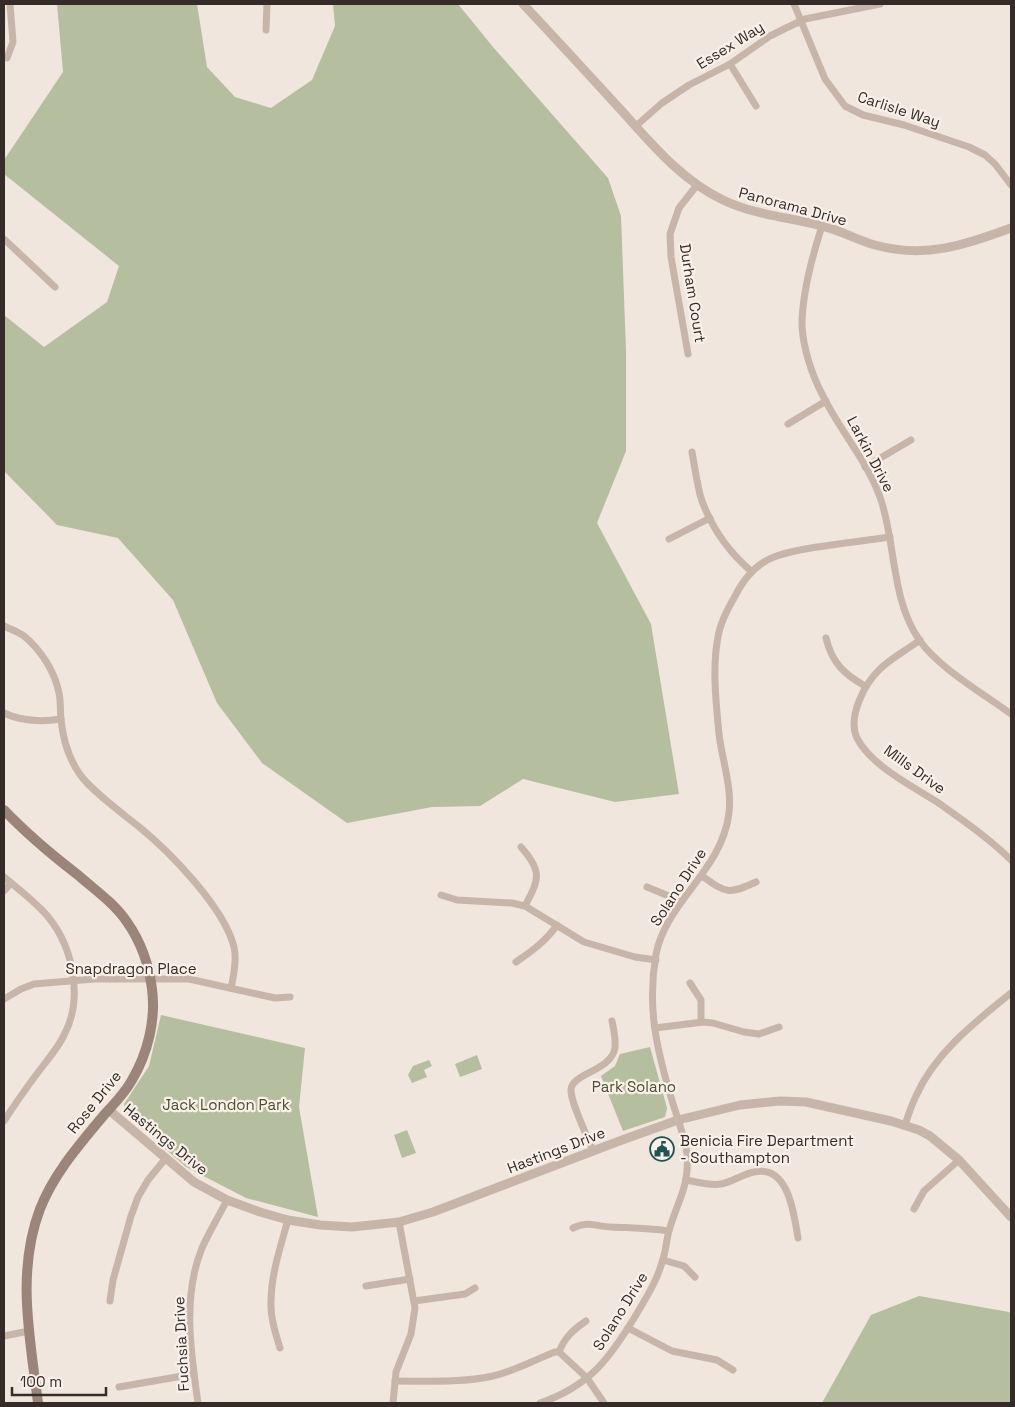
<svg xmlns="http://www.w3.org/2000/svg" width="1015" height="1407" font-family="'Space Grotesk',sans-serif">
  <rect width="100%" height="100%" fill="#f0e6dd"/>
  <!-- green -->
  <g fill="#b5be9e">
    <polygon points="57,4 197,4 207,67 235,97 271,108 312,80 335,26 333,4 458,4 493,47 608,178 621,216 626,351 626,451 597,523 651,624 679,794 615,802 523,779 480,806 432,807 347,823 262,763 217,703 173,600 118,538 57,525 4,471 4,315 44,347 107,302 119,266 4,174 4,160 63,72"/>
    <polygon points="161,1015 305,1048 299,1107 318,1217 246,1198 186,1167 126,1114 124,1104 149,1066"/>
    <polygon points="650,1047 667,1108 665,1117 623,1131 601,1076 615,1066 620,1054"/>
    <polygon points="477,1055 482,1069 460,1077 455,1064"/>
    <polygon points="429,1060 432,1066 424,1070 427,1077 412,1083 408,1075 413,1066"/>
    <polygon points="407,1130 416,1153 402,1158 394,1135"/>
    <polygon points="919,1296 1009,1312 1011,1315 1011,1403 822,1403 871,1315"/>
  </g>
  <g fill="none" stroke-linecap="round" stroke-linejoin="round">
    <!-- minor -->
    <g stroke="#c7b5aa" stroke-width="7">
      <polyline points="794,4 825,79 845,106 863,115 904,125 969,147 985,155 995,164 1011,185"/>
      <polyline points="266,30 267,4"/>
      <polyline points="7,58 13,42 10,4"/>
      <polyline points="730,64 756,106"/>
      <polyline points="636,126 662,103 689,85 730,64 770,36 784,29 805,19 880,4"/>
      <path d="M 822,226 C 812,257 802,293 802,325 C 803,348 812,375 822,394 C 839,430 868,461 881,500 C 896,545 891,600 920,641 C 939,668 984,694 1011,714"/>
      <polyline points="4,239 55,287"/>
      <polyline points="688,354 671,257 670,234 679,208 697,185"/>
      <polyline points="788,424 826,401"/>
      <path d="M 692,452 C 695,468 697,486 702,501 C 712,528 730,553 751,571"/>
      <polyline points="865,467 911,440"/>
      <polyline points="669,539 710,518"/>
      <path d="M 4,626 C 10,629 19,632 24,636 C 41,650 55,672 59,693 C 61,702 60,711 61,720 C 63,739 68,757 79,773 C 90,790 122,813 138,826 C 169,851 224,907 234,947 C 237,960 234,975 231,988"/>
      <path d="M 826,638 C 832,663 844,674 865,686"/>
      <path d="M 920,640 C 907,650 891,658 880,669 C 865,683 847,717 857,738 C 871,766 914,787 940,804 C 964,821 990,839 1011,860"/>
      <path d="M 4,713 C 21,721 42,722 61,719"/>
      <path d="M 521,847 C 543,872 539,879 525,906"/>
      <path d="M 702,876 C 726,893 728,895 756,882"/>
      <path d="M 4,877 C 18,889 38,904 49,918 C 73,948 83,998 65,1033 C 59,1047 48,1059 39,1071 C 27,1087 15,1104 4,1121"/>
      <polyline points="647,887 681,901"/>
      <polyline points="4,891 11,883"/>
      <polyline points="441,895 457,900 512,903 525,906 584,942 635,957 656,960"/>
      <path d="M 516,962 C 532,951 546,941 557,925"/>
      <polyline points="690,983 701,1000 701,1022"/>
      <polyline points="4,999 21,989 34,984 94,979 189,979 275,998 290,997"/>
      <polyline points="655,1028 703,1022 713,1023 744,1032 759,1034 779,1027"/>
      <path d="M 905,1125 C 908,1116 911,1106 916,1096 C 935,1053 975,1022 1011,993"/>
      <path d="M 593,1151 C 588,1137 570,1102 571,1089 C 573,1073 611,1071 615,1048 C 616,1039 614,1030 612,1021"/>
      <path d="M 686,1180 C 697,1182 710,1186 721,1184 C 732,1182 743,1174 754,1172 C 789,1164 794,1215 798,1238"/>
      <polyline points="914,1209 924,1191 959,1160"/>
      <path d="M 573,1228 C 589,1220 596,1227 612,1227 C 631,1228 649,1228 668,1231"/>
      <polyline points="663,1260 684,1266 695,1277"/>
      <polyline points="366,1286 410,1279"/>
      <polyline points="110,1301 113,1280 131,1216 138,1197 148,1180 166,1158"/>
      <polyline points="414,1301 465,1294 475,1288"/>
      <polyline points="628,1328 672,1351 717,1360 733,1370"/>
      <polyline points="4,1336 29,1331"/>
      <path d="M 280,1348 C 276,1335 271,1321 271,1307 C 270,1278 280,1248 288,1220"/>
      <path d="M 559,1352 C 565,1337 573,1330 586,1321"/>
      <path d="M 395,1381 C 428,1381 461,1383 493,1376 C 515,1371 534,1360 555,1352 L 559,1352 L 587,1378 L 604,1403"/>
      <polyline points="119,1387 194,1374"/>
      <path d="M 198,1403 C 191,1353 182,1297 202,1248 C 209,1232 219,1216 227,1200"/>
      <polyline points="393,1403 396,1372 411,1334 415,1308 399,1222"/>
      <path d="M 540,1403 C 590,1386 610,1358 636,1315 C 646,1298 657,1281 662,1262 C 666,1252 666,1241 669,1231 C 677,1202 690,1186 687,1153 C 684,1134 676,1115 671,1097 C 656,1047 647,1006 656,954 C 667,900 722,871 729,813 C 732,786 722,760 719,734 C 716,702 712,668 718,637 C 720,623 727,610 734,598 C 743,580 755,564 774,557 C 784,553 795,551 805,549 C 833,544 862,541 890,537"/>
    </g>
    <!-- tertiary -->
    <g stroke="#c7b5aa" stroke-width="9">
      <path d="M 523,4 C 556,39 588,74 621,110 C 651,143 681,180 723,200 C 754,215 789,217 822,226 C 840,230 857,240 875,245 C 925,259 965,245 1011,228"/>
      <polyline points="109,1110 194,1182 227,1200 260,1212 288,1220 320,1225 352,1227 399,1222 433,1212 622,1140 678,1120 740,1105 780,1101 806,1102 891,1121 919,1130 930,1136 959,1160 1011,1217"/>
    </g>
    <!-- secondary -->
    <path stroke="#9b857b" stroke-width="10" d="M 4,810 C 27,834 52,855 78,875 C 95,890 114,903 127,922 C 141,942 149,965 152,989 C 156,1019 148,1053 132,1080 C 125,1093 114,1104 104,1115 C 80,1144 54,1173 40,1209 C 16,1272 30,1338 38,1403"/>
  </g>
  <!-- icons -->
  <defs>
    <g id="civic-ring" transform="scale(1.25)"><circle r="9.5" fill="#f8f0e9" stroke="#225353" stroke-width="1.5"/><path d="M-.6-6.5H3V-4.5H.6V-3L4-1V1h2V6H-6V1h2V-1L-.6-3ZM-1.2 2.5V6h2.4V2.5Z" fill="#225353"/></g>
  </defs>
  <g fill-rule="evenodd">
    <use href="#civic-ring" x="662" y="1149"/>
  </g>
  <g text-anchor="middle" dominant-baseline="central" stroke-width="4.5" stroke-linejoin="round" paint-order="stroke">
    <!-- street labels -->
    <g font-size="15" fill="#352c29" stroke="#f8f0e9">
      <text transform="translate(730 45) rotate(-32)">Essex Way</text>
      <text transform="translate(899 109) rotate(18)">Carlisle Way</text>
      <text transform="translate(793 206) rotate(15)">Panorama Drive</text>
      <text transform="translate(693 293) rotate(81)">Durham Court</text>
      <text transform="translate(871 454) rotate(62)">Larkin Drive</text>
      <text transform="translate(915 769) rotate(36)">Mills Drive</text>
      <text transform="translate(678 887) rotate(-57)">Solano Drive</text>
      <text x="131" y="968">Snapdragon Place</text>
      <text transform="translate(94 1102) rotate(-51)">Rose Drive</text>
      <text transform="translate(166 1139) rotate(39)">Hastings Drive</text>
      <text transform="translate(556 1150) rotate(-21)">Hastings Drive</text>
      <text transform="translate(620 1311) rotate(-58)">Solano Drive</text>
      <text transform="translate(181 1344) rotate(-93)">Fuchsia Drive</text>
    </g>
    <!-- park labels -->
    <g font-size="15" fill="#47512f" stroke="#f8f0e9">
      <text x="634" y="1086">Park Solano</text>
      <text x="226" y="1104">Jack London Park</text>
    </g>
    <!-- poi labels -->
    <g font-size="15" fill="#352c29" stroke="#f8f0e9" text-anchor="start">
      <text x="680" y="1140">Benicia Fire Department<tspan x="680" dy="17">- Southampton</tspan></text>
    </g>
  </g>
  <!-- border -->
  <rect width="1015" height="1407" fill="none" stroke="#352c29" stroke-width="10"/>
  <!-- scale -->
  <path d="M12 1387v8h94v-8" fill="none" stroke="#352c29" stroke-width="2.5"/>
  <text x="20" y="1387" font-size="15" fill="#352c29" stroke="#f8f0e9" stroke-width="4" paint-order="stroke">100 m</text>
</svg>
